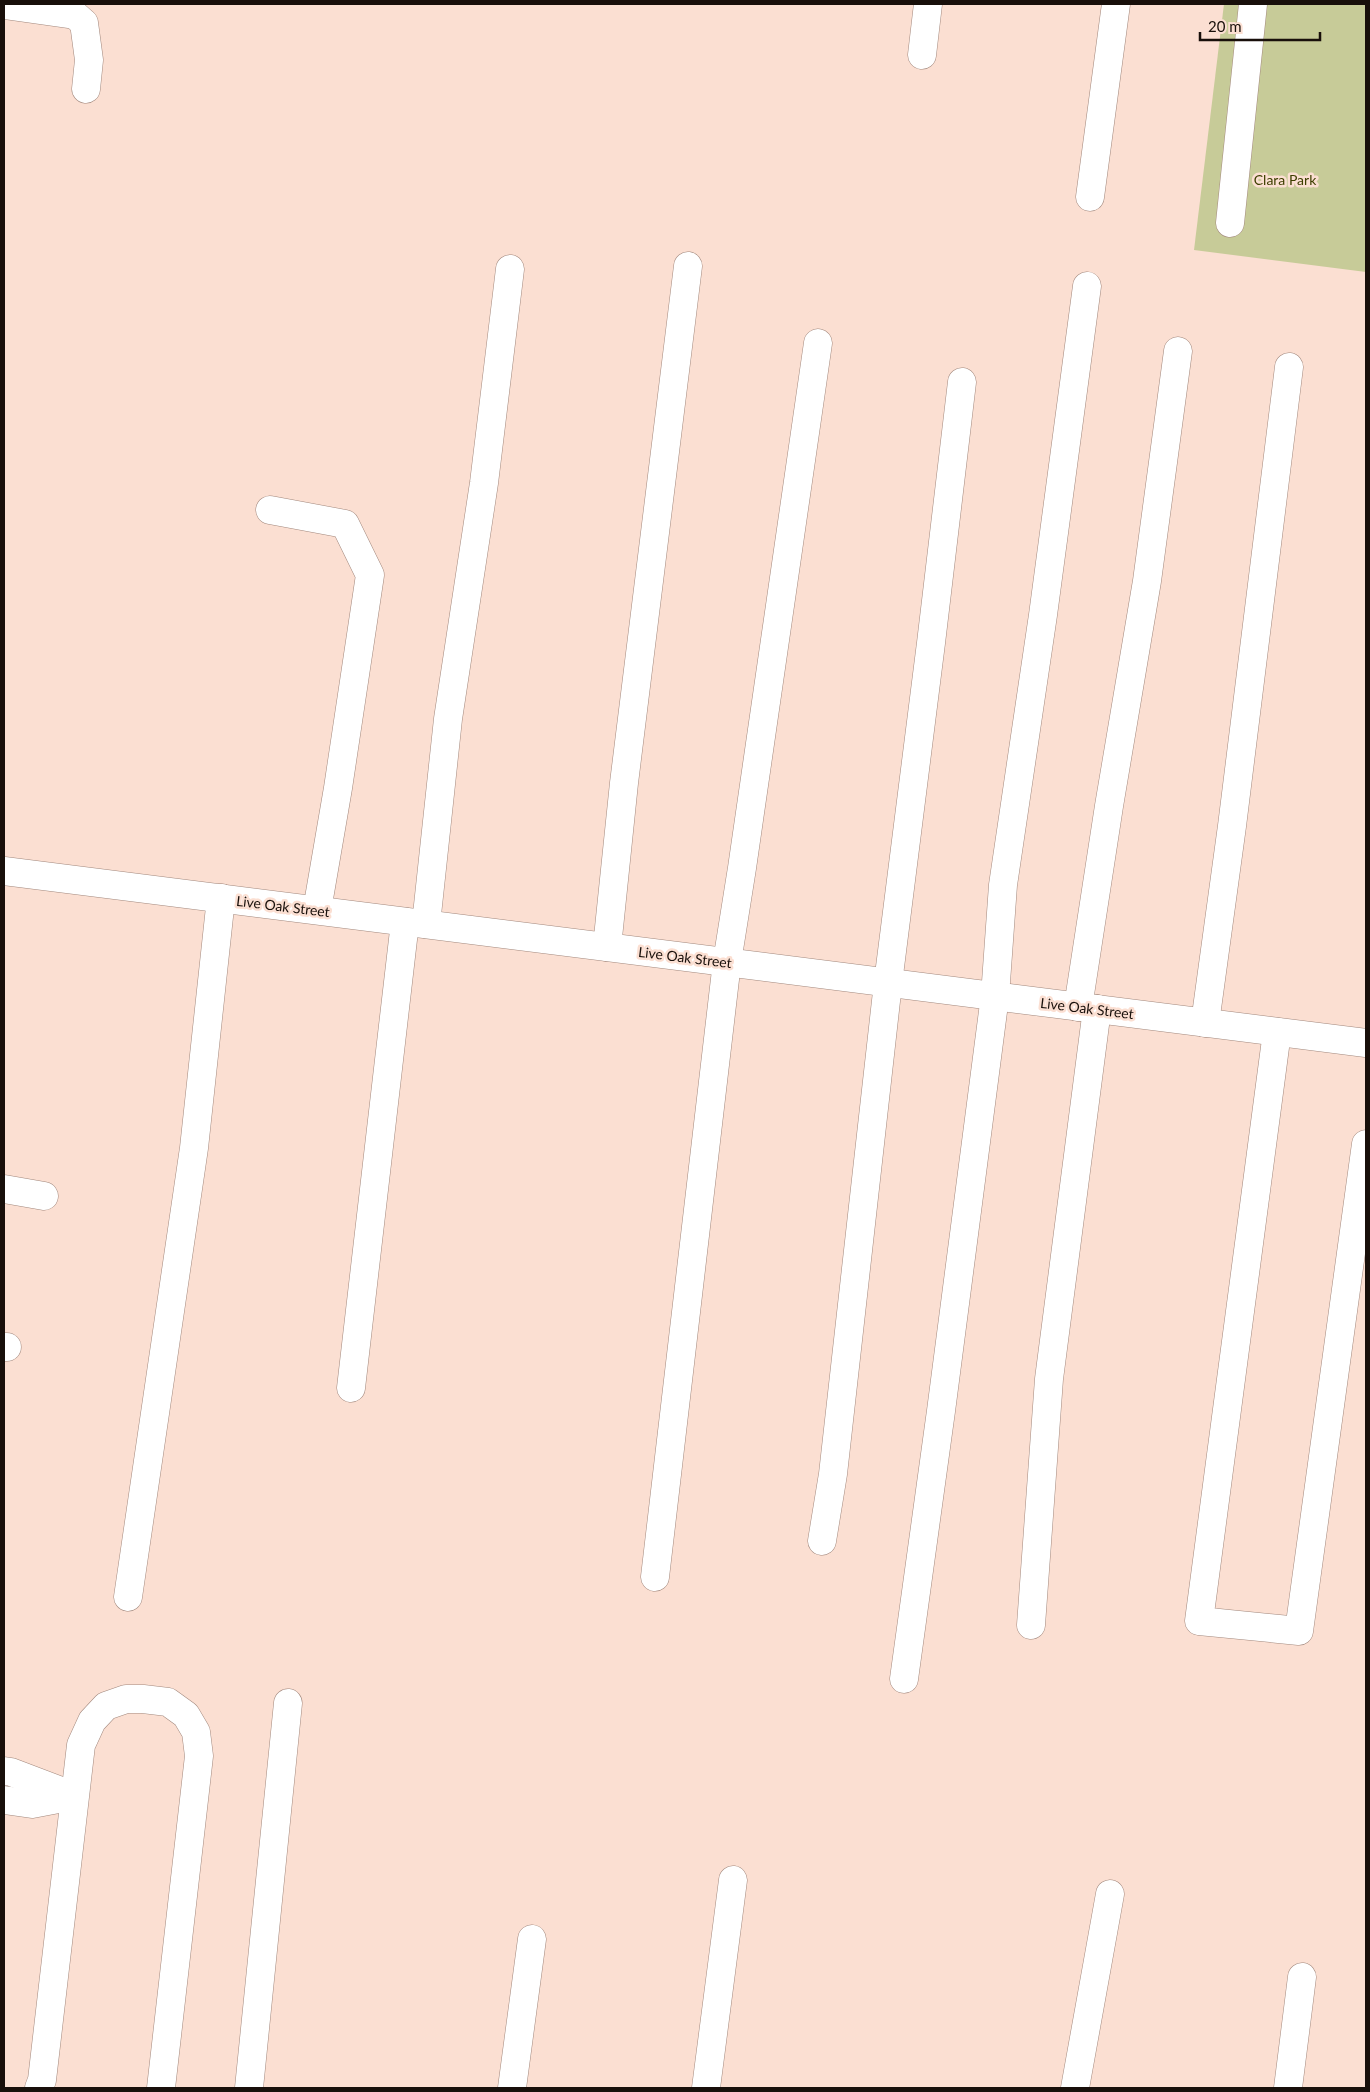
<svg xmlns="http://www.w3.org/2000/svg" width="1370" height="2092" font-family="Lato,sans-serif">
  <rect width="100%" height="100%" fill="#fbdfd2"/>
  <!-- green -->
  <polygon fill="#c7cb98" points="1224,4 1366,4 1366,272 1194,250"/>
  <g fill="none" stroke-linecap="round" stroke-linejoin="round">
    <!-- minor casing -->
    <g stroke="#a2887d" stroke-width="29">
      <g id="minor">
        <polyline points="4,5 75,15 84,23 89,60 86,89"/>
        <polyline points="922,55 928,4"/>
        <polyline points="1090,197 1116,4"/>
        <polyline points="1230,223 1253,4"/>
        <polyline points="270,510 345,524 370,575 338,788 317,910"/>
        <polyline points="4,871 1366,1043"/>
        <polyline points="426,924 448,719 484,483 510,269"/>
        <polyline points="607,947 624,783 688,266"/>
        <polyline points="1078,1007 1109,806 1147,581 1178,351"/>
        <polyline points="1205,1023 1232,826 1289,367"/>
        <polyline points="1277,1032 1199,1621 1299,1631 1366,1144"/>
        <polyline points="4,1189 44,1196"/>
        <polyline points="4,1347 7,1347"/>
        <polyline points="351,1388 405,922"/>
        <polyline points="822,1541 833,1474 888,983 931,643 962,382"/>
        <polyline points="655,1577 727,962 742,868 818,343"/>
        <polyline points="128,1597 194,1148 221,898"/>
        <polyline points="1031,1625 1049,1379 1097,1009"/>
        <polyline points="904,1679 941,1411 995,996 1003,885 1043,615 1087,286"/>
        <polyline points="4,1771 11,1772 74,1796"/>
        <polyline points="4,1800 32,1804 74,1796"/>
        <polyline points="39,2088 42,2080 81,1745 92,1721 106,1706 126,1699 143,1699 168,1702 186,1715 196,1732 199,1756 161,2088"/>
        <polyline points="249,2088 288,1703"/>
        <polyline points="512,2088 532,1939"/>
        <polyline points="706,2088 733,1880"/>
        <polyline points="1075,2088 1110,1894"/>
        <polyline points="1288,2088 1302,1977"/>
      </g>
    </g>
    <!-- minor -->
    <use href="#minor" stroke="#fff" stroke-width="28"/>
  </g>
  <g text-anchor="middle" dominant-baseline="central" stroke-width="5" stroke-linejoin="round" paint-order="stroke">
    <!-- park labels -->
    <g font-size="14" fill="#3e3f00" stroke="#fbdfd2">
      <text x="1285" y="179">Clara Park</text>
    </g>
    <!-- street labels -->
    <g font-size="14" fill="#180f0a" stroke="#fbdfd2">
      <text transform="translate(283 906) rotate(7)">Live Oak Street</text>
      <text transform="translate(685 957) rotate(7)">Live Oak Street</text>
      <text transform="translate(1087 1008) rotate(7)">Live Oak Street</text>
    </g>
  </g>
  <!-- border -->
  <rect width="1370" height="2092" fill="none" stroke="#180f0a" stroke-width="10"/>
  <!-- scale -->
  <path d="M1200 32v8h120v-8" fill="none" stroke="#180f0a" stroke-width="2.5"/>
  <text x="1208" y="32" font-size="15" fill="#180f0a" stroke="#fbdfd2" stroke-width="4" paint-order="stroke">20 m</text>
</svg>
